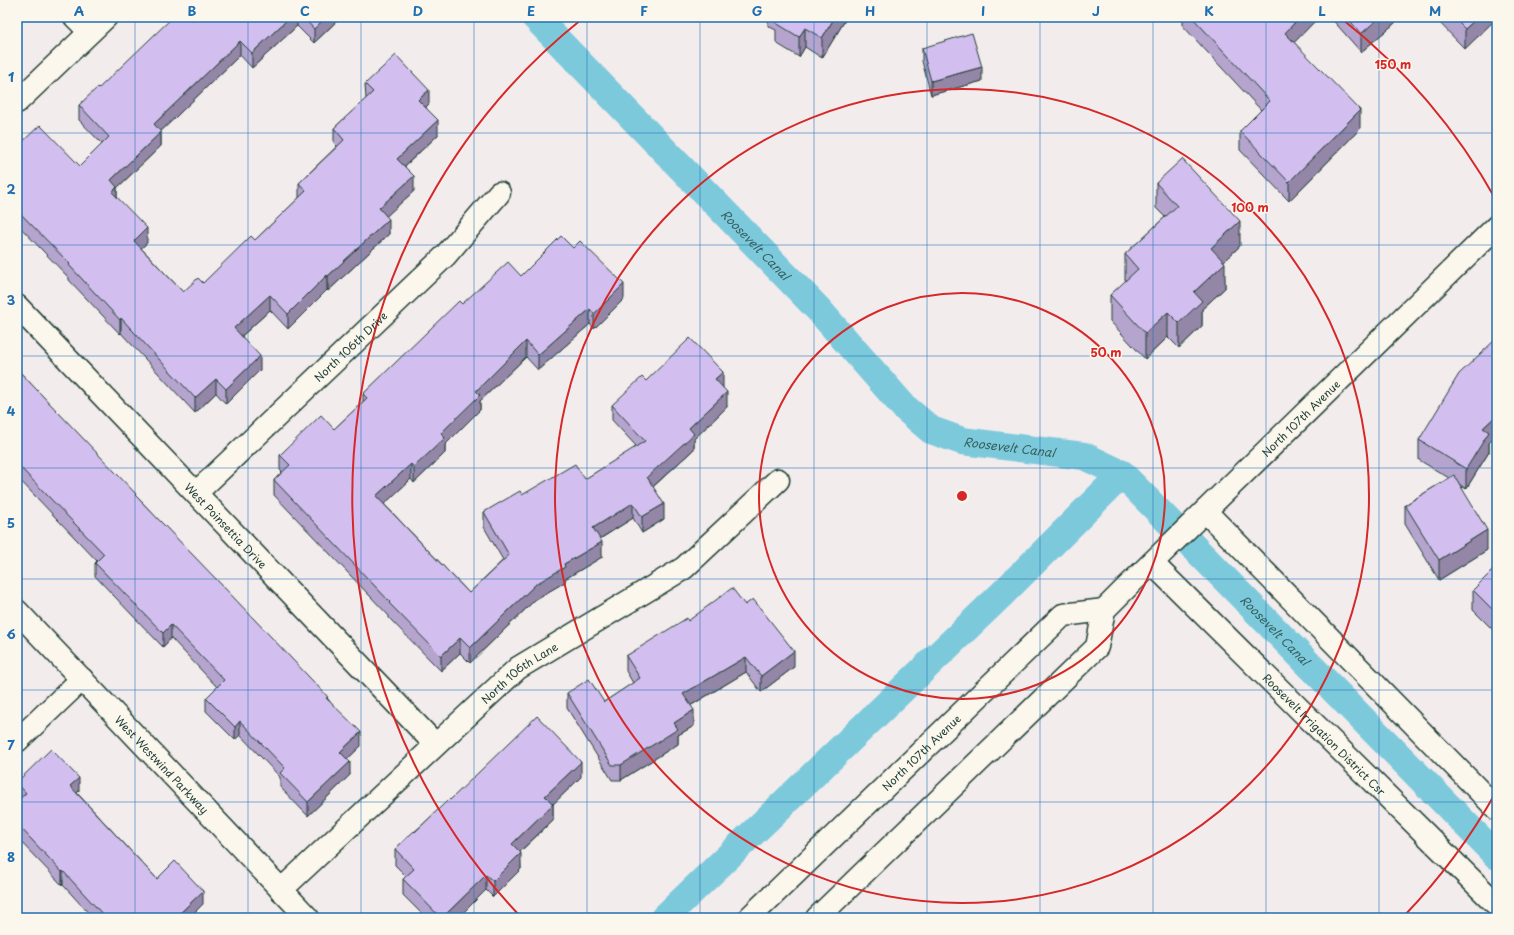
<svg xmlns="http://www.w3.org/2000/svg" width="1514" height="935" font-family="'Playpen Sans',sans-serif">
  <rect width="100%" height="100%" fill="#f3eced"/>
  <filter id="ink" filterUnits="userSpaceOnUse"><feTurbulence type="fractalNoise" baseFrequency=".025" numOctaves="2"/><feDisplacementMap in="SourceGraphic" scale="8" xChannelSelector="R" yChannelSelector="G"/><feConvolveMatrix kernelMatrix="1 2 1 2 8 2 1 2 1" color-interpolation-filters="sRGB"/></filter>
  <g filter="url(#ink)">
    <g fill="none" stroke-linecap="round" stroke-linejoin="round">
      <!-- canal -->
      <g stroke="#7cc9db" stroke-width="28">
        <path id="s1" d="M 535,17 L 818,309 L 904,407 L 931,430 L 962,441 L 1084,456 L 1122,474 L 1497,856"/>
        <polyline points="664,918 1002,594 1122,474"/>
      </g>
      <!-- minor casing -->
      <g stroke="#1f3d34" stroke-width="25">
        <g id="minor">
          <polyline points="75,17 90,32"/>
          <polyline points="17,102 106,17"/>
          <path id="s2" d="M 17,306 L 435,744"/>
          <path id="s3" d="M 196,493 L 445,256 L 499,193"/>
          <polyline points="1205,511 1497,809"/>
          <path id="s4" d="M 1152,563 L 1497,905"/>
          <polyline points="17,741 82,679"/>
          <path id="s5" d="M 281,890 L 518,668 L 684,568 L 778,480"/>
        </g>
      </g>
      <!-- tertiary casing -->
      <g stroke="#1f3d34" stroke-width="25">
        <g id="tertiary">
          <path id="s6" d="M 17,611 L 308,918"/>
        </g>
      </g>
      <!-- secondary casing -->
      <g stroke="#1f3d34" stroke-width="25">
        <g id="secondary">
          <path id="s7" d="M 749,918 L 1063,615 L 1104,610"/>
          <path id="s8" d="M 817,918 L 1097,647 L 1104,610 L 1123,591 L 1497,226"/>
        </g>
      </g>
      <!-- minor -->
      <use href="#minor" stroke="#fbf7ec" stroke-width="22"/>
      <!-- tertiary -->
      <use href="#tertiary" stroke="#fbf7ec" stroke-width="22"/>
      <!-- secondary -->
      <use href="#secondary" stroke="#fbf7ec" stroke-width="22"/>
    </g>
    <!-- wall -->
    <g fill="#b5a4ce" stroke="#1f3d34">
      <polygon points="196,17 341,17 314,43 297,26 252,68 240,55 161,131 161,146 117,188 117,197 147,243 141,248 183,292 203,283 255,240 299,198 299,183 337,146 334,143 334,128 366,99 365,84 429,104 426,107 438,135 405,166 414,191 386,216 389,234 328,291 327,290 288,329 270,310 242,336 260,370 226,404 216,393 195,413 121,333 120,334 69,280 69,278 17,224 17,147 80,166 102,144 79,120 79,105 99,88 193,20"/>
      <polygon points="768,17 847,17 822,58 805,47 799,57 776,43 776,30 768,26"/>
      <polygon points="1183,17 1319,17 1294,42 1360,129 1289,201 1240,150 1240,131 1261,110 1183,26"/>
      <polygon points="1330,17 1395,17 1395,23 1361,52"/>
      <polygon points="1434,17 1497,17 1465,49"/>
      <polygon points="922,48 982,81 931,95 922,61"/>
      <polygon points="1156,183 1240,246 1224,261 1225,288 1202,309 1202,326 1179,348 1168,337 1145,359 1110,321 1110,295 1126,281 1125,280 1125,254 1165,217 1156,208"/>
      <polygon points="521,276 624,299 594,329 590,324 538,370 526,357 480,401 480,410 445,445 445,453 414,483 411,479 384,504 469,593 503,560 484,527 484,512 522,495 585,479 637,447 612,420 612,405 646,381 723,387 727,407 694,439 694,449 653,487 664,519 642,533 633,518 600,539 602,557 565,579 565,582 536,599 470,663 460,653 441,671 389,618 389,616 274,495 274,480 282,472 280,470 280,455 334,429 363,402 363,394 462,304"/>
      <polygon points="1497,338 1497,435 1489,443 1489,452 1466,489 1459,484 1487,550 1439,580 1405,524 1405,505 1449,478 1419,460 1419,440"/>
      <polygon points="17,369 136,496 328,699 361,746 347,759 350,775 308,816 280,787 280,777 240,735 235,740 206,711 206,698 217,687 171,638 163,647 134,617 95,576 95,563 97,561 17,477"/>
      <polygon points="1497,566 1497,644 1495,643 1495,632 1473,610 1473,590"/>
      <polygon points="745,605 794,667 761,692 746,672 690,706 694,726 678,735 678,744 621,780 612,780 567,708 567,693 604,702 633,683 626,671 626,656 688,621"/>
      <polygon points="581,777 553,804 553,820 520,852 521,869 493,897 486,890 458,918 426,918 403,895 403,879 406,876 395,865 395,849 450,800"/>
      <polygon points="17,782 79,791 77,793 157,879 203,904 189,918 93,918 63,885 62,885 17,838 17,801 19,799 17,797"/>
    </g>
    <!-- shaded-wall -->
    <g fill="#9486a7" stroke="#1f3d34">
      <polygon points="290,17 297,17 297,26 252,68 252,53"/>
      <polygon points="326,17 341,17 314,43 314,29"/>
      <polygon points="835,17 847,17 822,58 822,38"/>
      <polygon points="1300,17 1319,17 1285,52 1285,33"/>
      <polygon points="1380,17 1395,17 1395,23 1361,52 1361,34"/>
      <polygon points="1478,17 1497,17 1497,18 1465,49 1465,29"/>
      <polygon points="805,28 805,47 799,57 799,37"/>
      <polygon points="240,41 240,55 154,138 154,124"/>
      <polygon points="982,67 982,81 931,95 931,81"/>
      <polygon points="429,90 429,104 418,114 418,100"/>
      <polygon points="1360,110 1360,129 1289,201 1289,182"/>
      <polygon points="438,120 438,135 397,173 397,159"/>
      <polygon points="161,132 161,146 117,188 117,201 112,206 111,180"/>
      <polygon points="414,176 414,191 379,223 379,208"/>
      <polygon points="389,219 389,234 328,291 328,276"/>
      <polygon points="1240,221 1240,246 1211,273 1211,248"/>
      <polygon points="147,228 147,243 134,255 134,241"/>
      <polygon points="1225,263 1225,288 1202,309 1202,326 1179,348 1179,323 1194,292"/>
      <polygon points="327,275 327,290 288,329 288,314"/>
      <polygon points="624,284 624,299 594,329 594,314"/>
      <polygon points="270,295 270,310 234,343 234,328"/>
      <polygon points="590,309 590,324 538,370 538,355"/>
      <polygon points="1168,312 1168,337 1145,359 1145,333"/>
      <polygon points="121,318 121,333 120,334 120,320"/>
      <polygon points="526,341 526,357 480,401 480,410 445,445 445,453 414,483 414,467 441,433 476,391"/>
      <polygon points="260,356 260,370 226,404 226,389"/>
      <polygon points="723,372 723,387 715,395 715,379"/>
      <polygon points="216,379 216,393 195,413 195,398"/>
      <polygon points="727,392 727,407 694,439 694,449 647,492 647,477 689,428"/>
      <polygon points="1497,415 1497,435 1489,443 1489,452 1466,489 1466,469 1483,428"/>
      <polygon points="411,464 411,479 376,512 376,496"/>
      <polygon points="633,503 633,518 593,543 593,528"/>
      <polygon points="664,504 664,519 642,533 642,517"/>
      <polygon points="1487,530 1487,550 1439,580 1439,560"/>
      <polygon points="602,542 602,557 565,579 565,582 536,599 470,663 470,648 536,584 564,564"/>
      <polygon points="171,625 171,638 163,647 163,633"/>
      <polygon points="460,638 460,653 441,671 441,656"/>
      <polygon points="794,651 794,667 761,692 761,676"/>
      <polygon points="746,657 746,672 683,710 683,694"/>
      <polygon points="694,710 694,726 678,735 678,744 621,780 621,765 674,723"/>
      <polygon points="240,721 240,735 235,740 235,727"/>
      <polygon points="361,732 361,746 340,766 340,752"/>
      <polygon points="350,762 350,775 308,816 308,802"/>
      <polygon points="581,762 581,777 545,812 545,796"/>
      <polygon points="79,778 79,791 70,800 70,786"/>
      <polygon points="553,804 553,820 512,859 512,844"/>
      <polygon points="521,853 521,869 493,897 493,881"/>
      <polygon points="63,871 63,885 62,885 62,872"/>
      <polygon points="486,875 486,890 458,918 442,918"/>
      <polygon points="203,891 203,904 189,918 175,918"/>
    </g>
    <!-- building -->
    <g fill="#d3bfef" stroke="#1f3d34">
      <polygon points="173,17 189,17 193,20 196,17 290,17 252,53 240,41 154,124 161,132 111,180 117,187 112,192 147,228 134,241 183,292 198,278 203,283 251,236 255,240 306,191 299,183 344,140 334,128 373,92 365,84 396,55 429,90 418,100 438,120 397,159 414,176 379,208 389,219 328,276 327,275 288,314 270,295 234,328 260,356 226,389 216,379 195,398 121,318 120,320 69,265 70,264 17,210 17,147 40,125 80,166 109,137 79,105 98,87 99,88"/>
      <polygon points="303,17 326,17 314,29"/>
      <polygon points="779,17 835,17 822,38 805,28 799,37 776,23"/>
      <polygon points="1192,17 1300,17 1285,33 1360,110 1289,182 1240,131 1270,101"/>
      <polygon points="1347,17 1380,17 1361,34"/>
      <polygon points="1453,17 1478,17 1465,29"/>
      <polygon points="972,33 982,67 931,81 922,48"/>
      <polygon points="1182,159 1240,221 1211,248 1225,263 1194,292 1202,301 1179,323 1168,312 1145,333 1110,295 1138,269 1125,254 1177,206 1156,183"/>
      <polygon points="561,236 573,248 580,241 624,284 594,314 590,309 538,355 526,341 476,391 480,395 441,433 445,438 414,467 411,464 376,496 469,593 509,555 484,512 520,491 522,495 575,464 585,479 645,441 612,405 642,377 646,381 690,338 723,372 715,379 727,392 689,428 694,434 647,477 664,504 642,517 633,503 593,528 602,542 564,564 565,567 536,584 470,648 460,638 441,656 389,603 390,602 274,480 290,465 280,455 321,415 334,429 367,398 363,394 459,301 462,304 508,262 521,276"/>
      <polygon points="1497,338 1497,415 1483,428 1489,432 1466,469 1419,440 1459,374"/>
      <polygon points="17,369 136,494 135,495 217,580 328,697 326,698 361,732 340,752 350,762 308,802 280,773 285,768 240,721 235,727 206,698 224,680 171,625 163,633 134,603 95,563 104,554 17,464"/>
      <polygon points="1454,475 1487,530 1439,560 1405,505"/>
      <polygon points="1497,566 1497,614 1473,590"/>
      <polygon points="732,588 745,605 753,599 794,651 761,676 746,657 683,694 694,710 674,723 678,729 621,765 612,765 567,693 589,679 604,702 640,678 626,656 687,618 688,621"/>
      <polygon points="537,716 581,762 545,796 553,804 512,844 521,853 493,881 486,875 442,918 441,918 403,879 414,869 395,849 414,831 415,832 449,799 450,800"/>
      <polygon points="51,749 79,778 70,786 157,879 175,861 203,891 175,918 106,918 63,871 62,872 17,824 17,801 26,793 17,783 17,782"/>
    </g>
  </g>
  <!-- grid -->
  <path fill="none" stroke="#1f6fb2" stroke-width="1" stroke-opacity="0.55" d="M 135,17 L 135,918M 248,17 L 248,918M 361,17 L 361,918M 474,17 L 474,918M 587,17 L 587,918M 700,17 L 700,918M 814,17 L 814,918M 927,17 L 927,918M 1040,17 L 1040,918M 1153,17 L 1153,918M 1266,17 L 1266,918M 1379,17 L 1379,918M 17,133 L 1497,133M 17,245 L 1497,245M 17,356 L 1497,356M 17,468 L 1497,468M 17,579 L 1497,579M 17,690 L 1497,690M 17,802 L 1497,802"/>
  <!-- distance rings -->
  <g fill="none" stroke="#d62828" stroke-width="2">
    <circle cx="962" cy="496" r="203"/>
    <circle cx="962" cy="496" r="407"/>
    <path d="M1496 792A610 610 0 0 1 1404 916M520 916A610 610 0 0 1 582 19M1342 19A610 610 0 0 1 1496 200"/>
  </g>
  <g text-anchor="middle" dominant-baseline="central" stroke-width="3" stroke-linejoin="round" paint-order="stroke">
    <!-- street labels -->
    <g font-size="11" fill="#1f3d34" stroke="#fbf7ec">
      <text stroke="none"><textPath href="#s3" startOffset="213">North 106th Drive</textPath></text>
      <text stroke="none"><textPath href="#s8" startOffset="702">North 107th Avenue</textPath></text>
      <text stroke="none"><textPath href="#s2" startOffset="303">West Poinsettia Drive</textPath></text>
      <text stroke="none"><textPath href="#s5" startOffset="323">North 106th Lane</textPath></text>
      <text stroke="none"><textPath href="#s4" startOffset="243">Roosevelt Irrigation District Csr</textPath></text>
      <text stroke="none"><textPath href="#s7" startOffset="239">North 107th Avenue</textPath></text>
      <text stroke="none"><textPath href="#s6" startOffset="211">West Westwind Parkway</textPath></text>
    </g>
    <!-- water labels -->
    <g font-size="12" font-style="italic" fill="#36605e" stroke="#fbf7ec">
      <text stroke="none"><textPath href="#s1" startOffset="317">Roosevelt Canal</textPath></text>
      <text stroke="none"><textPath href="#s1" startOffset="653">Roosevelt Canal</textPath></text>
      <text stroke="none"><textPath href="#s1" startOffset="989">Roosevelt Canal</textPath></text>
    </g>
  </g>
  <circle cx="962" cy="496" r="6" fill="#d62828" stroke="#fbf7ec" stroke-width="2"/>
  <g font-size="12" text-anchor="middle" font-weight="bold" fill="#d62828" stroke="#fbf7ec" stroke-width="3" stroke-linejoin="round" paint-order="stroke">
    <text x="1393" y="69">150 m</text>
    <text x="1250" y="212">100 m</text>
    <text x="1106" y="357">50 m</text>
  </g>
  <!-- margin -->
  <rect width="1514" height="935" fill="none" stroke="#fbf7ec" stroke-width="44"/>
  <rect x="22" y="22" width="1470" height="891" fill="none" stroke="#1f6fb2" stroke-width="1.5"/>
  <g font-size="13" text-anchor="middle" font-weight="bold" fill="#1f6fb2">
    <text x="79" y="16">A</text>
    <text x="192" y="16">B</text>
    <text x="305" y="16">C</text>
    <text x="418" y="16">D</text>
    <text x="531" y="16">E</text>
    <text x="644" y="16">F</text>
    <text x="757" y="16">G</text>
    <text x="870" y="16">H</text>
    <text x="983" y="16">I</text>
    <text x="1096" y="16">J</text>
    <text x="1209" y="16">K</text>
    <text x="1322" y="16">L</text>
    <text x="1435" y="16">M</text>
    <text x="11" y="82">1</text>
    <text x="11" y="194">2</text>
    <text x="11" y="305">3</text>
    <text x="11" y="416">4</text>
    <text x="11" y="528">5</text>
    <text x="11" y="639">6</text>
    <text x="11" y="750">7</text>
    <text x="11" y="862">8</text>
  </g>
</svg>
